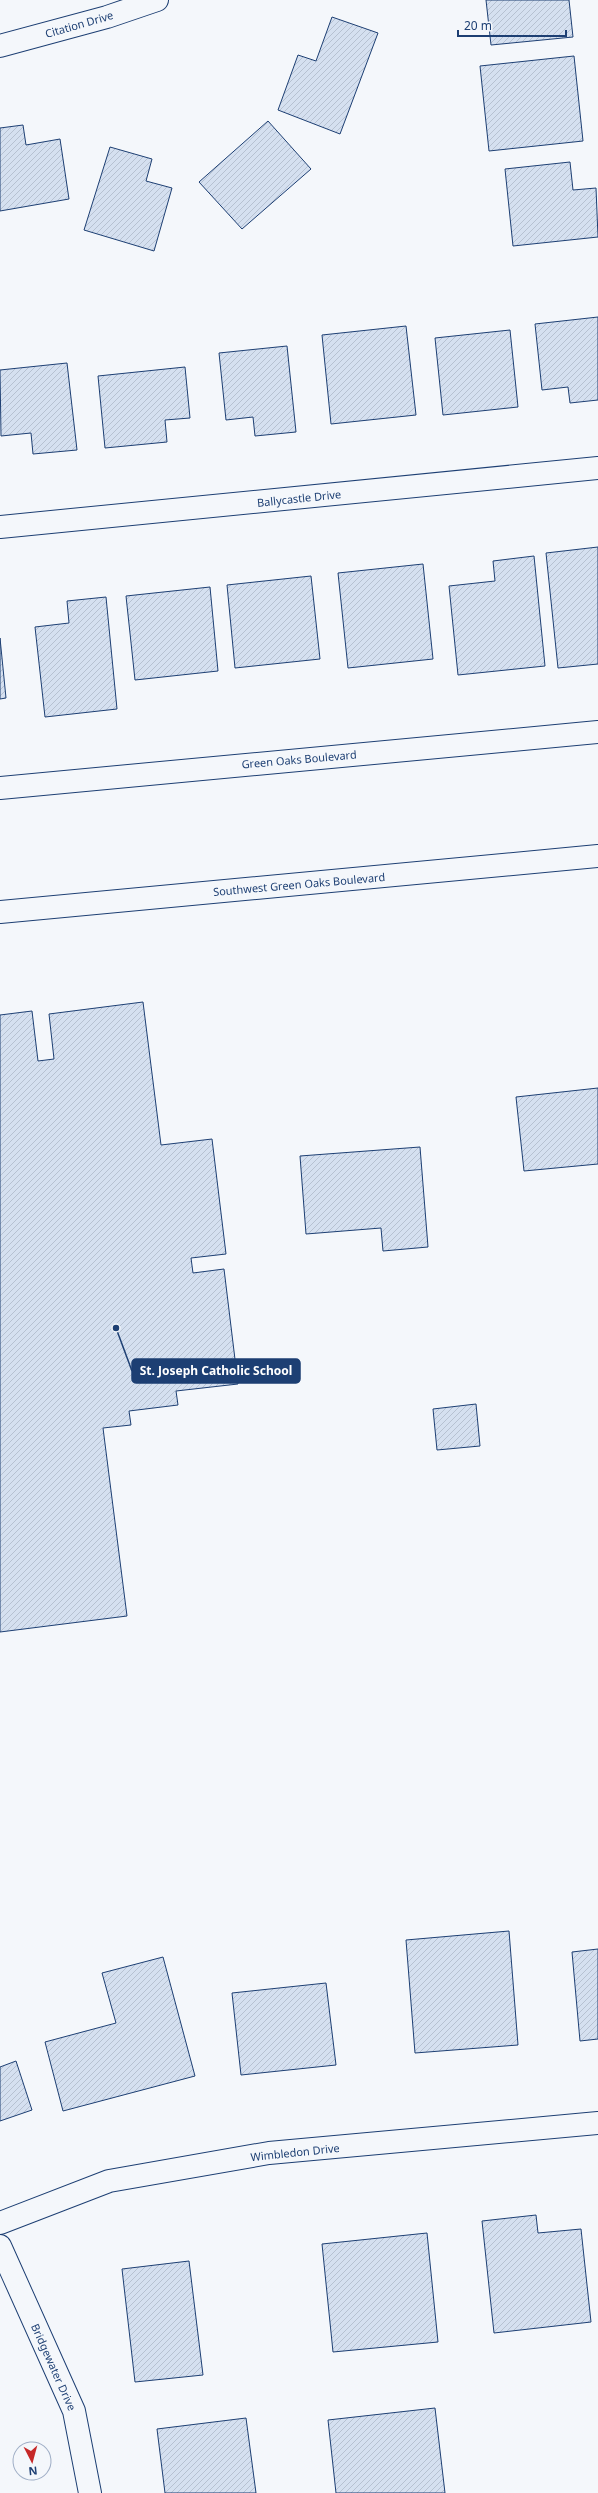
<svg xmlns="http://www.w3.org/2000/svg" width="598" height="2493" font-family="'Noto Sans',sans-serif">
  <defs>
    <pattern id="building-hatch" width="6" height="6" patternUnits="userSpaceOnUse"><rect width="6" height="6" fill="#d5e0f0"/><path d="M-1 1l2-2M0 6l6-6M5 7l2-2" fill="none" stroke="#b6c1d1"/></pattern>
  </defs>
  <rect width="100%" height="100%" fill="#f4f7fb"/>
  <!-- building -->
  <g fill="url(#building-hatch)" stroke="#1d3f73">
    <polygon points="486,0 569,0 573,37 491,45"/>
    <polygon points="332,17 378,33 340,134 278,110 298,55 316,61"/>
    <polygon points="574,56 583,141 489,151 480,66"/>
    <polygon points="268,121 311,169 242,229 199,182"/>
    <polygon points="23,125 26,145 60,139 69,199 0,211 0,128"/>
    <polygon points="110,147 152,159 146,181 172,188 154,251 84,230"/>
    <polygon points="570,162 573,190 596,188 598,237 513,246 505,169"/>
    <polygon points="598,317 598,400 570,403 568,387 542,390 535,324"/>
    <polygon points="406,326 416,415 331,424 322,335"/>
    <polygon points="510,330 518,407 443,415 435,338"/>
    <polygon points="287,346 296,432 255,436 253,417 226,420 219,353"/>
    <polygon points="67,363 77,450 33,454 31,433 1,436 0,370"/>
    <polygon points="185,367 190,418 165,420 167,442 105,448 98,376"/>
    <polygon points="598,547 598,664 558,668 546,553"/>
    <polygon points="534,556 545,666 458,675 449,586 495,581 493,561"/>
    <polygon points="423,564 433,659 348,668 338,573"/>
    <polygon points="311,576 320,659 235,668 227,585"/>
    <polygon points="210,587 218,671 135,680 126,596"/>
    <polygon points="106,597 117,709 45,717 35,627 69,623 67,601"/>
    <polygon points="0,638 6,698 0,699"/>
    <polygon points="143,1002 161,1145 212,1139 226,1254 191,1258 193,1273 224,1269 238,1384 176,1391 178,1405 129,1411 131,1425 103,1428 127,1616 0,1632 0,1015 32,1011 38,1061 54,1059 49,1014"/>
    <polygon points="598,1088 598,1164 524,1171 516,1097"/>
    <polygon points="420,1147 428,1247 383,1251 381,1228 306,1234 300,1156"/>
    <polygon points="476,1404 480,1446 437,1450 433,1409"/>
    <polygon points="509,1931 518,2045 415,2053 406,1940"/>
    <polygon points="598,1949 598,2039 580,2041 572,1952"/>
    <polygon points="163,1957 195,2076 63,2111 45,2042 116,2023 102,1973"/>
    <polygon points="326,1983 336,2065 241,2075 232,1993"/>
    <polygon points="16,2061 32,2110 0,2121 0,2067"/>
    <polygon points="536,2215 538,2233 581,2229 591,2322 494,2333 482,2221"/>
    <polygon points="427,2233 438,2342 333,2352 322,2244"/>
    <polygon points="189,2261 203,2375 135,2382 122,2269"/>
    <polygon points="435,2408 445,2493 336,2493 328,2420"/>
    <polygon points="246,2418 256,2493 165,2493 157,2429"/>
  </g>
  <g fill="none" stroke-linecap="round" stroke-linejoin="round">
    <!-- street casing -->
    <g stroke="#1d3f73" stroke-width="24">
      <g id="street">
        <polyline points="0,46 107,17 157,0"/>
        <polyline points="0,527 598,468"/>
        <polyline points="0,2246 74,2411 90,2493"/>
      </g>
    </g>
    <!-- secondary casing -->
    <g stroke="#1d3f73" stroke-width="24">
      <g id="secondary">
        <polyline points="0,788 598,732"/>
        <polyline points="0,912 598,856"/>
        <polyline points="0,2223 109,2181 269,2153 598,2123"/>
      </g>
    </g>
    <!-- street -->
    <use href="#street" stroke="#f4f7fb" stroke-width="22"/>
    <!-- secondary -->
    <use href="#secondary" stroke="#f4f7fb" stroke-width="22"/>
  </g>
  <g text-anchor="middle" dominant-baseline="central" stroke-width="3" stroke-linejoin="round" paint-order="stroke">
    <!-- street labels -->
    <g font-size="11" fill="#1d3f73" stroke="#f4f7fb">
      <text transform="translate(79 24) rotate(-16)">Citation Drive</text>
      <text transform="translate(299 498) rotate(-6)">Ballycastle Drive</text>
      <text transform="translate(299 759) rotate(-5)">Green Oaks Boulevard</text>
      <text transform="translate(299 884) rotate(-5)">Southwest Green Oaks Boulevard</text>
      <text transform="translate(295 2152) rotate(-6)">Wimbledon Drive</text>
      <text transform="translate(54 2367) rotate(66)">Bridgewater Drive</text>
    </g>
  </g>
  <!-- callouts -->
  <path fill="none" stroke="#1d3f73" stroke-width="1.5" d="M116 1328L132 1371"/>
  <circle fill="#1d3f73" stroke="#f4f7fb" stroke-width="1.5" cx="116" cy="1328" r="4"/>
  <rect fill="#1d3f73" stroke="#1d3f73" stroke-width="1.5" x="132" y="1359" width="168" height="24" rx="4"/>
  <g font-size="12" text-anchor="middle" font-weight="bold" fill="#fff">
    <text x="216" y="1375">St. Joseph Catholic School</text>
  </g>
  <!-- north arrow -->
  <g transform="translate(32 2461) rotate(174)"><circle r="19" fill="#f4f7fb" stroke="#9eadc5"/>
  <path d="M0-3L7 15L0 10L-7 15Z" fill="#c62828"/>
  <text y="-6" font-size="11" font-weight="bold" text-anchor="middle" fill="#1d3f73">N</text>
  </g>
  <!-- scale -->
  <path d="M458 30v6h108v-6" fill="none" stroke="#1d3f73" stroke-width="2"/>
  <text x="464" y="30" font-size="12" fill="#1d3f73" stroke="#f4f7fb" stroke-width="3" paint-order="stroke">20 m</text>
</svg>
